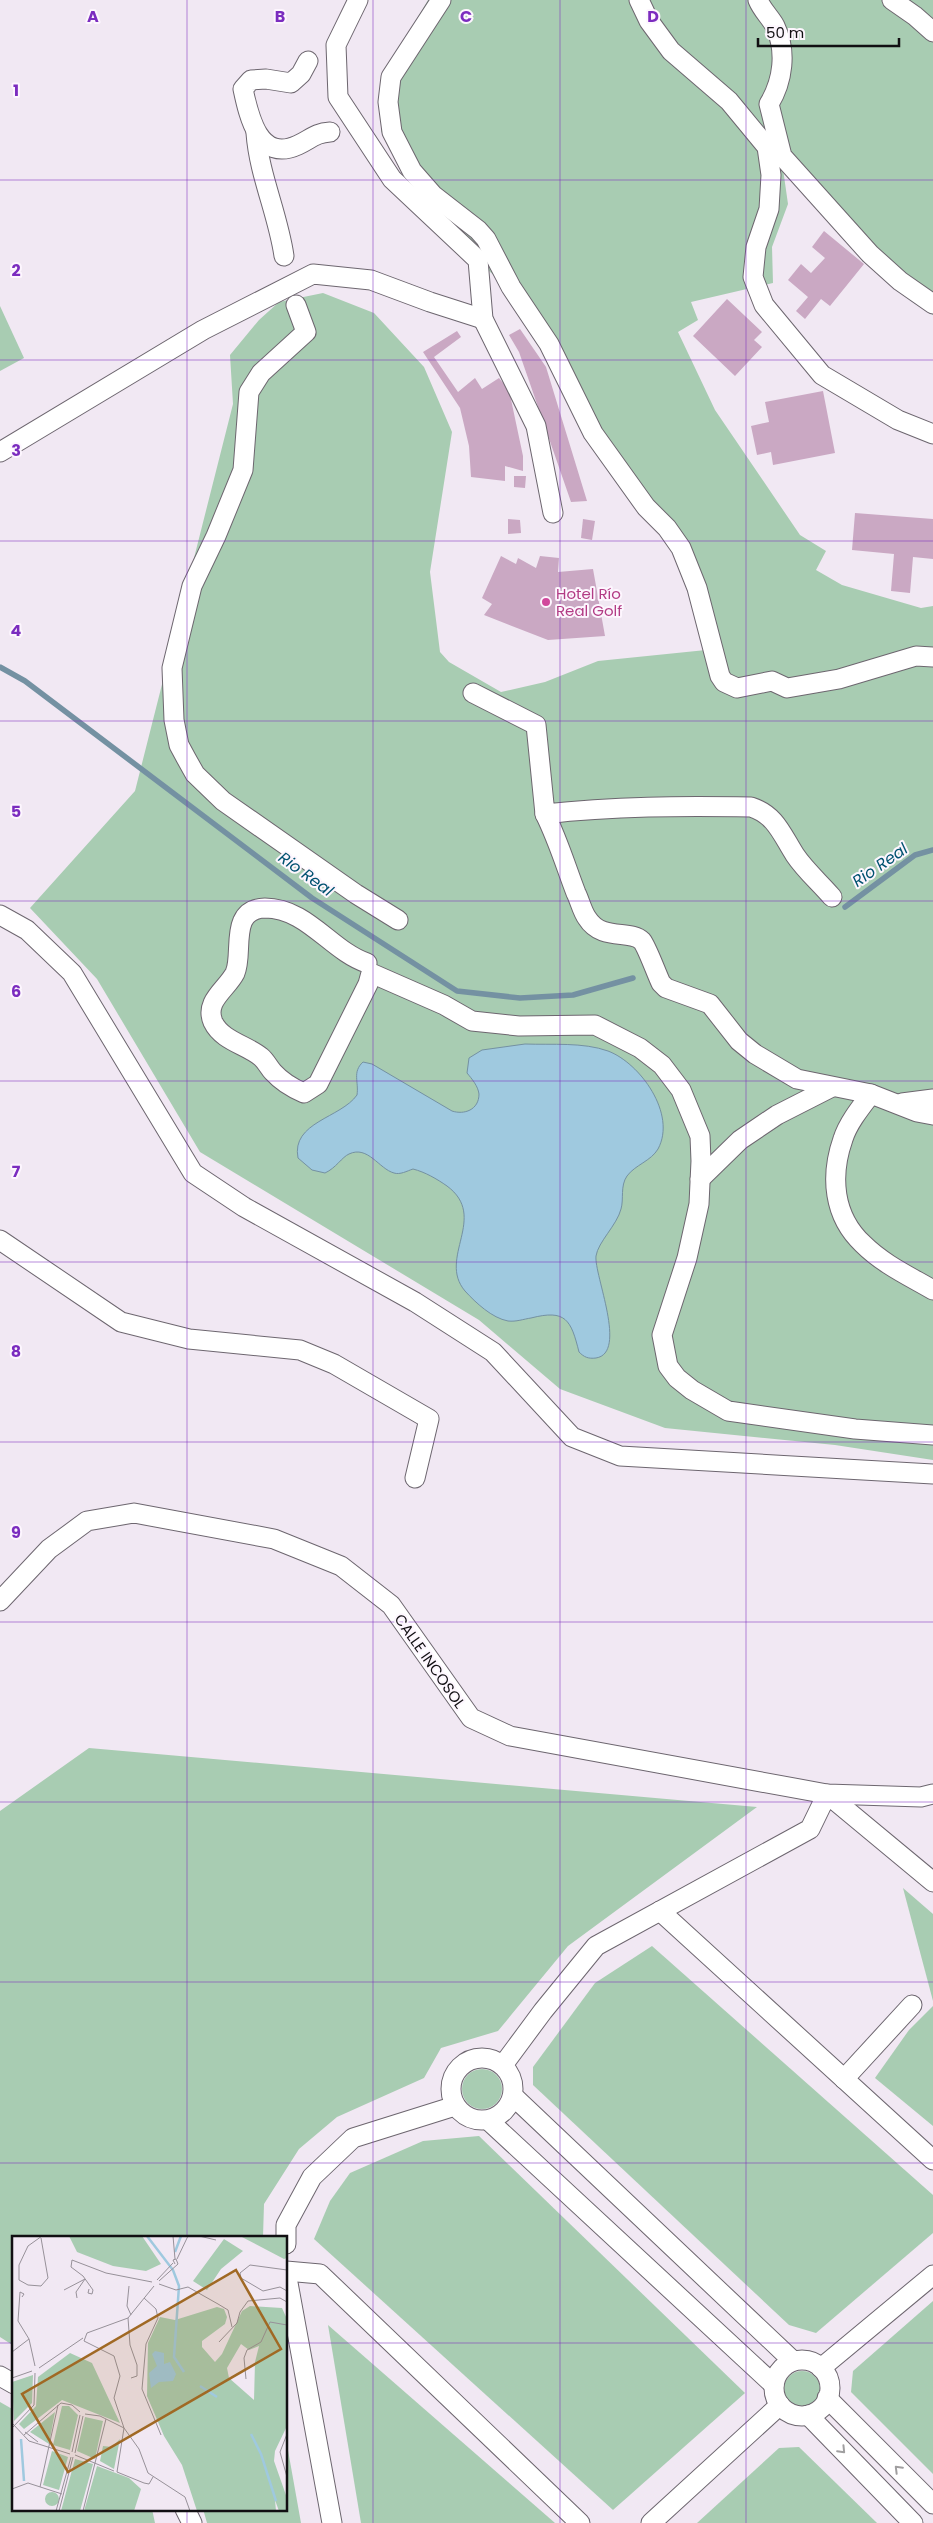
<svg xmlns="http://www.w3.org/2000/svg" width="933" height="2523" font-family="Poppins,sans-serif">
  <rect width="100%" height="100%" fill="#f1e8f3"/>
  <!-- green -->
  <g fill="#a8ccb2">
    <path d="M 428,0 L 933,0 L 933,315 C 872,280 828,221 783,169 L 788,204 L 772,247 L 773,283 L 691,302 L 698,320 L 678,332 L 715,410 L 800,535 L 826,551 L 816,570 L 842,585 L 921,608 L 933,606 L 933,1460 L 835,1445 L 665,1428 L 560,1389 L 479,1320 L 200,1152 L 97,979 L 30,908 L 135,791 L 233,404 L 230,355 L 259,320 L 279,302 L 323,293 L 374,313 L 424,367 L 452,432 L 430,572 L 440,652 L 449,662 L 501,692 L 545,682 L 598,661 L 706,650 L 677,551 L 498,279 L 459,244 L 391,151 L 381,131 L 383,82 L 393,59 Z"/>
    <polygon points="0,306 24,358 0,371"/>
    <polygon points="89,1748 757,1807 568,1946 498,2031 441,2048 424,2078 337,2117 299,2149 264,2204 263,2237 14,2237 14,2346 0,2337 0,1811"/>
    <polygon points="903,1888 933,1914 933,2001"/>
    <polygon points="652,1946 933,2195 933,2233 816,2333 789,2325 533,2085 533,2067 595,1983"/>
    <polygon points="933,2006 933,2126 875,2078 909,2030"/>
    <circle cx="482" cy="2089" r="20"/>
    <polygon points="479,2136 745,2393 613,2510 314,2239 330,2201 350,2173 423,2141"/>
    <polygon points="933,2301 933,2474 851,2392 853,2371"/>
    <polygon points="328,2325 555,2523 361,2523"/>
    <circle cx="802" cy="2389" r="18"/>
    <polygon points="0,2402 14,2410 14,2509 152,2509 155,2523 0,2523"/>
    <polygon points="286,2439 301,2523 207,2523 203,2509 286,2509"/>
    <polygon points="799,2447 877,2523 697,2523 779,2448"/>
  </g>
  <!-- water -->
  <path fill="#9fc9df" stroke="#7491a2" d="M 525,1044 C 552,1045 583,1042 608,1051 C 640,1063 677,1114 658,1149 C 651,1161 635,1165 627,1176 C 620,1186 624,1199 621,1209 C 617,1225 598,1242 596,1256 C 594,1275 628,1353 596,1358 C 588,1359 584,1357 579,1352 C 571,1320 566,1309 531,1318 C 524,1319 516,1322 508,1321 C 492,1318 476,1303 465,1291 C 437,1258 489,1217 447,1186 C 437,1179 425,1172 413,1169 C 407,1171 400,1175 394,1173 C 379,1169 368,1145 349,1154 C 342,1157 336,1168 325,1173 L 312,1170 L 298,1158 C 291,1122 341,1118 357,1095 C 359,1082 352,1072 363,1062 L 372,1064 L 452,1111 C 464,1115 479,1110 479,1094 C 478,1086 472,1079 467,1073 L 469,1058 L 482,1050 Z"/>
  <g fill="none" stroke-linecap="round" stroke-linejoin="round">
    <!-- stream -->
    <g stroke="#7491a2" stroke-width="5.5">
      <polyline points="0,667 25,681 312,898 457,991 520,998 573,995 633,978"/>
      <polyline points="845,907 915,855 933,850"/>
    </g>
  </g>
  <!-- building -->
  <g fill="#caa8c3">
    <polygon points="824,231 864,264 830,306 821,299 805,319 796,311 808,297 788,280 801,264 811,273 825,258 812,247"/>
    <polygon points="727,299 762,332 754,340 762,347 735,376 693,336"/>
    <polygon points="520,329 546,367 587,501 571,502 519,352 509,335"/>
    <polygon points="457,331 461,337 434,357 458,392 475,378 482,389 499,378 509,390 523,456 523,471 505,466 505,481 471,477 469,446 460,408 423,352"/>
    <polygon points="823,391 835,453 773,465 771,452 757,455 751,426 769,422 765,402"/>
    <polygon points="514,476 526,476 525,488 514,487"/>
    <polygon points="855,513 933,519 933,559 913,557 910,593 891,591 894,554 852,550"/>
    <polygon points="508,519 520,520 521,533 508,534"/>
    <polygon points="583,519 595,521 592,540 581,538"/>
    <polygon points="501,556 516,564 518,558 536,568 540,556 559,558 558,572 593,569 605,636 548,640 484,615 492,604 482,598"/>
  </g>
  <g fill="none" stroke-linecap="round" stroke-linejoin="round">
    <!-- minor casing -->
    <g stroke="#6d666f" stroke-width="21">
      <g id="minor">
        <polyline points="358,0 336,45 338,97 392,179 478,260 483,319 536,426 553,513"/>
        <polyline points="441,0 391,77 388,102 392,132 412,171 433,195 478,230 486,239 511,287 549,344 593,433 646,507 667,528 681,548 697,588 720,676 724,682 737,688 772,681 787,688 839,679 916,656 933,657"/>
        <polyline points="639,0 649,21 671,51 729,101 767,147 771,175 769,209 756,247 753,277 764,305 822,375 898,420 933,434"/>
        <path d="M 758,0 C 762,10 770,17 775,26 C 787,51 783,81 769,104 L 782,156 L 870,254 L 900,281 L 933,304"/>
        <polyline points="892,0 915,16 933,32"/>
        <path d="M 308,61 L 301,74 L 291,83 L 266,79 L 251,80 L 243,89 C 249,117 259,163 298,145 C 311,139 315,133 330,132"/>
        <path d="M 256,133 C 259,175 278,214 284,256"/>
        <polyline points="296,305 306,332 261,373 249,392 243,470 216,536 192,586 172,668 174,720 179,745 186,758 195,774 223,801 356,894 398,920"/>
        <polyline points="0,452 203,330 313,274 371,280 430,302 483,319"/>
        <path d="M 473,693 L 536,725 L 545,814 C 614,806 682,806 751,807 C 776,815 782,835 795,855 C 805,870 820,883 832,897"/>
        <path d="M 545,814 C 558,840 566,867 576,893 C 580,901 582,911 587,918 C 602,942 630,929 642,941 C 647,947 657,975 661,983 L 666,988 L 710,1004 L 739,1041 L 755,1054 L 797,1079 L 871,1094 L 917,1112 L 933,1115"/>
        <polyline points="0,915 27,930 72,973 193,1173 244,1207 415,1302 493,1352 572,1437 620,1456 933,1474"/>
        <path d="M 367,963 C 331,951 307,908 265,908 C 228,909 244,953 235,973 C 227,989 204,1001 213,1022 C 222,1041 247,1045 261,1057 C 266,1061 269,1068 273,1072 C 282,1082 292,1088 304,1093 L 318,1084 L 368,984 L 371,973 L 444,1005 L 472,1021 L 519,1026 L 595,1025 L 640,1048 L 662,1065 L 681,1090 L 700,1136 L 701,1161 L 699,1204 L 687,1258 L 662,1335 L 668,1366 L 677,1378 L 692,1390 L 728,1411 L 855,1429 L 933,1435"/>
        <path d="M 871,1094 C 861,1107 848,1123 843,1139 C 830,1176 833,1216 863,1244 C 883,1264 909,1276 933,1290"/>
        <polyline points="902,1103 933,1099"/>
        <polyline points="700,1179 740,1140 777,1115 832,1087"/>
        <polyline points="0,1240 121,1322 189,1339 300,1350 334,1364 429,1419 415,1478"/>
        <polyline points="0,1601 49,1549 87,1521 134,1513 274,1539 341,1566 391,1605 471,1718 510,1736 827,1794 921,1797 933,1794"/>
        <polyline points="660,1911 933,2160"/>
        <circle cx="482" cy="2089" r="31"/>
        <polyline points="503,2065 543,2011 596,1946 810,1829 827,1794 933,1882"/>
        <polyline points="844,2079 912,2005"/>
        <polyline points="513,2096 793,2361"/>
        <polyline points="488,2120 774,2385"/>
        <polyline points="286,2244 286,2225 312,2177 353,2138 455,2106"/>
        <polyline points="286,2271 320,2274 580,2523"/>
        <polyline points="286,2272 332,2523"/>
        <circle cx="802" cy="2388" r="28"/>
        <polyline points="821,2368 933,2275"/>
        <polyline points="0,2376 14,2384"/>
        <polyline points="827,2398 933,2504"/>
        <polyline points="808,2415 913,2523"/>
        <polyline points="185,2509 192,2523"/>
        <polyline points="651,2523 780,2405"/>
      </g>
    </g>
    <!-- minor -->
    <use href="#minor" stroke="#fff" stroke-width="19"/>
  </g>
  <!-- one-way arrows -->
  <defs><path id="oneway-chevron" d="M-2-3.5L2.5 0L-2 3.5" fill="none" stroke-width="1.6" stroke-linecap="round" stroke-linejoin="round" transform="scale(1.25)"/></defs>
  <g stroke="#a09fa0">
    <use href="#oneway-chevron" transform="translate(842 2450) rotate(46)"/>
    <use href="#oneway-chevron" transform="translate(898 2469) rotate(-135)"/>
  </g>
  <!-- grid -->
  <path fill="none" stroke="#7b2cbf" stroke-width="1" stroke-opacity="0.55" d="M 187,0 L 187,2237M 373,0 L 373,2523M 560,0 L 560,2523M 746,0 L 746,2523M 0,180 L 933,180M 0,360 L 933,360M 0,541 L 933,541M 0,721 L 933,721M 0,901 L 933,901M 0,1081 L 933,1081M 0,1262 L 933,1262M 0,1442 L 933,1442M 0,1622 L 933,1622M 0,1802 L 933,1802M 0,1982 L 933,1982M 0,2163 L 933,2163M 0,2343 L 14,2343M 286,2343 L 933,2343M 187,2509 L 187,2523"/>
  <!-- markers -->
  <circle fill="#d1479c" stroke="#fdf6fe" stroke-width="2" cx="546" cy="602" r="5"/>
  <g text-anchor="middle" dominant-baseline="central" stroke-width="4" stroke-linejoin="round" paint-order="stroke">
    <!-- hotel labels -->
    <g font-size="15" fill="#b23c85" stroke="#fdf6fe" text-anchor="start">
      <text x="556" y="593">Hotel Río<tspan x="556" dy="17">Real Golf</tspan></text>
    </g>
    <!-- street labels -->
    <g font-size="15" fill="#110f12" stroke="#fdf6fe">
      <text transform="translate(430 1661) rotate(55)">CALLE INCOSOL</text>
    </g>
    <!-- water labels -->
    <g font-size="16" font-style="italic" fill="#005270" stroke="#fdf6fe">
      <text transform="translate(880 865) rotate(-35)">Rio Real</text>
      <text transform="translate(306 874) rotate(36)">Rio Real</text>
    </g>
  </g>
  <!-- overview -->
  <g transform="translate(12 2236)">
    <rect width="275" height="275" fill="#f1e8f3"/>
    <path d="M 57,0 L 130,0 L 149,28 L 134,35 L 101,30 L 65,16 ZM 228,0 L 275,0 L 275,22 L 272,23 ZM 212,3 L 231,15 L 209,33 L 195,54 L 181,45 ZM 238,70 L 270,72 L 275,83 L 275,190 L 263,215 L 262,225 L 275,262 L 275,275 L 267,275 L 263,264 L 264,275 L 185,275 L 170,229 L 152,200 L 135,160 L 136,107 L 148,81 L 163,84 L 205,71 L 212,73 L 215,81 L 213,88 L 190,105 L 190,111 L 203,126 L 210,118 L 230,75 ZM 229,108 L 237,114 L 247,110 L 243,126 L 242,164 L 217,142 L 215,132 ZM 58,117 L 80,127 L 108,187 L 50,164 L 12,193 L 7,188 L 24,170 L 26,141 ZM 21,139 L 20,167 L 2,185 L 0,146 ZM 50,170 L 57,170 L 66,179 L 58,214 L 41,209 ZM 43,176 L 37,208 L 18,196 ZM 73,181 L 91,185 L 83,223 L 65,215 ZM 108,203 L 102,233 L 88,225 L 91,210 L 100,211 ZM 40,215 L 56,221 L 47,254 L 31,249 ZM 63,223 L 81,228 L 68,275 L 49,275 ZM 85,230 L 117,242 L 129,253 L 122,275 L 72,275 ZM33 263a7 7 0 1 1 14 0a7 7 0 1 1-14 0Z" fill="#a8ccb2" fill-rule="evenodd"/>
    <path d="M 143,115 L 152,117 L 152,128 L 158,126 L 164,138 L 161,145 L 147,146 L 139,152 L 137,137 L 145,130 L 140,118 Z" fill="#9fc9df"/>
    <path fill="none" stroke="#9fc9df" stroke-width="2.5" d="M 135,0 L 161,34 L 167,50 L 162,121 L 172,136M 163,16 L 169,0M 188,150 L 205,161M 239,198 L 249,218 L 264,265M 9,203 L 12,245"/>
    <path fill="none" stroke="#979199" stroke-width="1" d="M 161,0 L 163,23M 187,0 L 204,4M 29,2 L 36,42 L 29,50 L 16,49 L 7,44 L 7,29 L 16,10 L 30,0M 165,23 L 176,0M 275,34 L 238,29 L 228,37 L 229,42 L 251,55 L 268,51 L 275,55M 145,44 L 161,27M 147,45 L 166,28 L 164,23 L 161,24 L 163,28M 147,48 L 164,54 L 176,51 L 206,68 L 216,74 L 220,91M 117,50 L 115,70 L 119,79M 142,50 L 116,82 L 75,97 L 72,105 L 102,120 L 108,140 L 102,162 L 112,192 L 127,213 L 136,237 L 173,261 L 178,275M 77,53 L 76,57 L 80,58 L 81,54 L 71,40 L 59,31 L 60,24 L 94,37 L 140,46M 52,54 L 73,43 L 64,56 L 65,62M 10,61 L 12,58 L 8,56 L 6,85 L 17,103 L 23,130M 132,62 L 144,73 L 146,82 L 134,108 L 130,153 L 149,199M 116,82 L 118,109 L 125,129 L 125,140 L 119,142M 207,106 L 225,87 L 228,76 L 236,65 L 268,62 L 275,66M 0,116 L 17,103M 27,132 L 71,102M 0,142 L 20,135M 234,143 L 232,122 L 235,114 L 249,106 L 258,86 L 275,89M 73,178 L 88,180 L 112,192 L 105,236 L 132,247 L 137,248 L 141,241M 0,187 L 17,205 L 58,218M 0,192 L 22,169 L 23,137M 13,196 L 26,206M 275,198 L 268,216 L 275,241M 12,199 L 49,167 L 60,169 L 68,176M 60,216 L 68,179M 63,217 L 71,180M 63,219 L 102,235M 28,251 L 46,169M 0,253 L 16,247 L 50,258M 44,275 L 59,221M 47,275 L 61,221M 71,275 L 94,183"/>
    <path fill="#a06924" fill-opacity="0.15" stroke="#a06924" stroke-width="2.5" d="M 224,34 L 269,113 L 56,236 L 10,158 Z"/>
    <rect width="275" height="275" fill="none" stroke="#110f12" stroke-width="2.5"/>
  </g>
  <g font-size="16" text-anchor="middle" font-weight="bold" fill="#7b2cbf" stroke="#fdf6fe" stroke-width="4" stroke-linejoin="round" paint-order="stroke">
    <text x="93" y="22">A</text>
    <text x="280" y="22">B</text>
    <text x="466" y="22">C</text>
    <text x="653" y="22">D</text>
    <text x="16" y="96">1</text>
    <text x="16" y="276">2</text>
    <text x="16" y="456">3</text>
    <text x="16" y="636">4</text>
    <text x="16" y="817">5</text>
    <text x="16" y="997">6</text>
    <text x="16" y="1177">7</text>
    <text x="16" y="1357">8</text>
    <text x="16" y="1538">9</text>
  </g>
  <!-- scale -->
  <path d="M758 38v8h141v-8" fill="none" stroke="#110f12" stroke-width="2.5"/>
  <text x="766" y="38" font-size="15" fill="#110f12" stroke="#fdf6fe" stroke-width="4" paint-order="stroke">50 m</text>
</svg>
